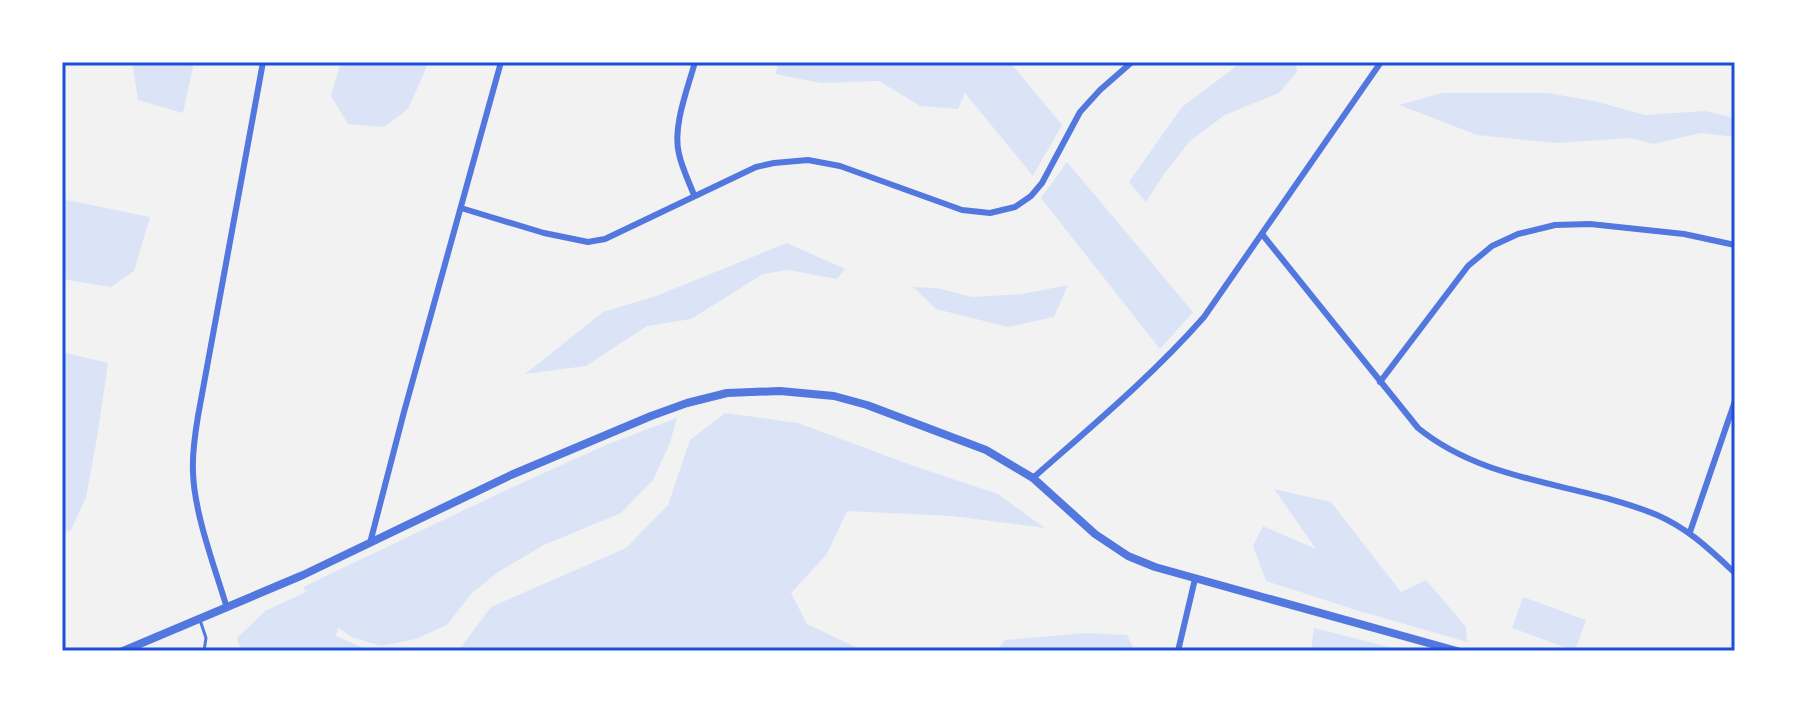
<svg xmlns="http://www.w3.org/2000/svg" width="1797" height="713" font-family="'IBM Plex Sans',sans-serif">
  <rect width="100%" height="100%" fill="#f2f2f2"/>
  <!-- green -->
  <g fill="#dbe4f7">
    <polygon points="132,62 194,62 183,113 138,100"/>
    <polygon points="341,62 426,62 428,64 408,109 384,127 348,124 331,96"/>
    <polygon points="779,62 1010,62 1062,125 1033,176 965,93 958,109 920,106 879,81 821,83 775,74"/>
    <polygon points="1242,62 1296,62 1297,72 1279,93 1225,115 1190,141 1164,174 1146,202 1129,182 1182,107"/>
    <polygon points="1442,93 1548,93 1594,101 1645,115 1705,111 1735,118 1735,137 1701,133 1653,144 1630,138 1557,143 1477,135 1399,105"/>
    <polygon points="1067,162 1193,312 1160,349 1041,198"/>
    <polygon points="62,199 150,217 134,271 111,287 62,279"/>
    <polygon points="787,243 845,269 837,279 788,270 763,274 691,319 647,326 586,366 525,374 603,312 656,296"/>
    <polygon points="1068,285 1054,317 1008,327 936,309 913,287 937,288 972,297 1022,294"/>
    <polygon points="62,352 108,363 97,438 86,497 71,530 62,534"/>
    <polygon points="725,413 798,423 914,466 998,494 1045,528 952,516 847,511 827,554 791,593 807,624 864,651 447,651 461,647 491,607 626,548 668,505 690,440"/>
    <polygon points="677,418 670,443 653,480 621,513 544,545 498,572 471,594 447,625 416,639 381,646 354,638 338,628 336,636 371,651 241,651 237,638 265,611 306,592 303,587 502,492 606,445"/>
    <polygon points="1274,489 1331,502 1401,592 1426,580 1466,627 1467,642 1359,611 1266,581 1253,546 1263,526 1316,549"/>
    <polygon points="1523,597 1586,620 1575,651 1512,628"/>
    <polygon points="1314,628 1405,651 1311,651"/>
    <polygon points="1087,633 1127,635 1135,651 996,651 1005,640"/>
  </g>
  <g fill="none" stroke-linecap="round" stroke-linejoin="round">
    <!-- service -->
    <polyline stroke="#5277de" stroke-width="3" points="200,620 206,638 204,651"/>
    <!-- minor -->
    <g stroke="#5277de" stroke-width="6">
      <path d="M 694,195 C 689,182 682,168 679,154 C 672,127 688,88 695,62"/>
      <polyline points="461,208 544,233 588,242 605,239 756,167 774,163 808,160 840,166 962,210 990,213 1015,207 1031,196 1042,183 1080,112 1100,90 1132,62"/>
      <path d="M 1262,234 L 1418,428 C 1487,484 1577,482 1657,515 C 1689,529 1710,550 1735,573"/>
      <polyline points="1380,382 1468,266 1492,246 1518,234 1555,225 1590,224 1684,234 1735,245"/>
      <path d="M 1033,478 C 1092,426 1152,376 1204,317 L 1381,62"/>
      <polyline points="1690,532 1735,401"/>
      <polyline points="370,543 404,412 501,62"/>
      <path d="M 227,608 C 215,568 194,513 193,472 C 192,453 195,434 198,416 L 263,62"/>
      <polyline points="1178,651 1195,579"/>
    </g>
    <!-- tertiary -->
    <polyline stroke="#5277de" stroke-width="8" points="123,651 303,575 511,475 651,416 687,403 727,393 780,391 834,396 867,405 986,450 1033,478 1095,534 1128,556 1155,567 1457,651"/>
  </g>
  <!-- border -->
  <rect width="1797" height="713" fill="none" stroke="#ffffff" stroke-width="128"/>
  <rect x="64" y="64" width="1669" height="585" fill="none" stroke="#1d4ed8" stroke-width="3"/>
</svg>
